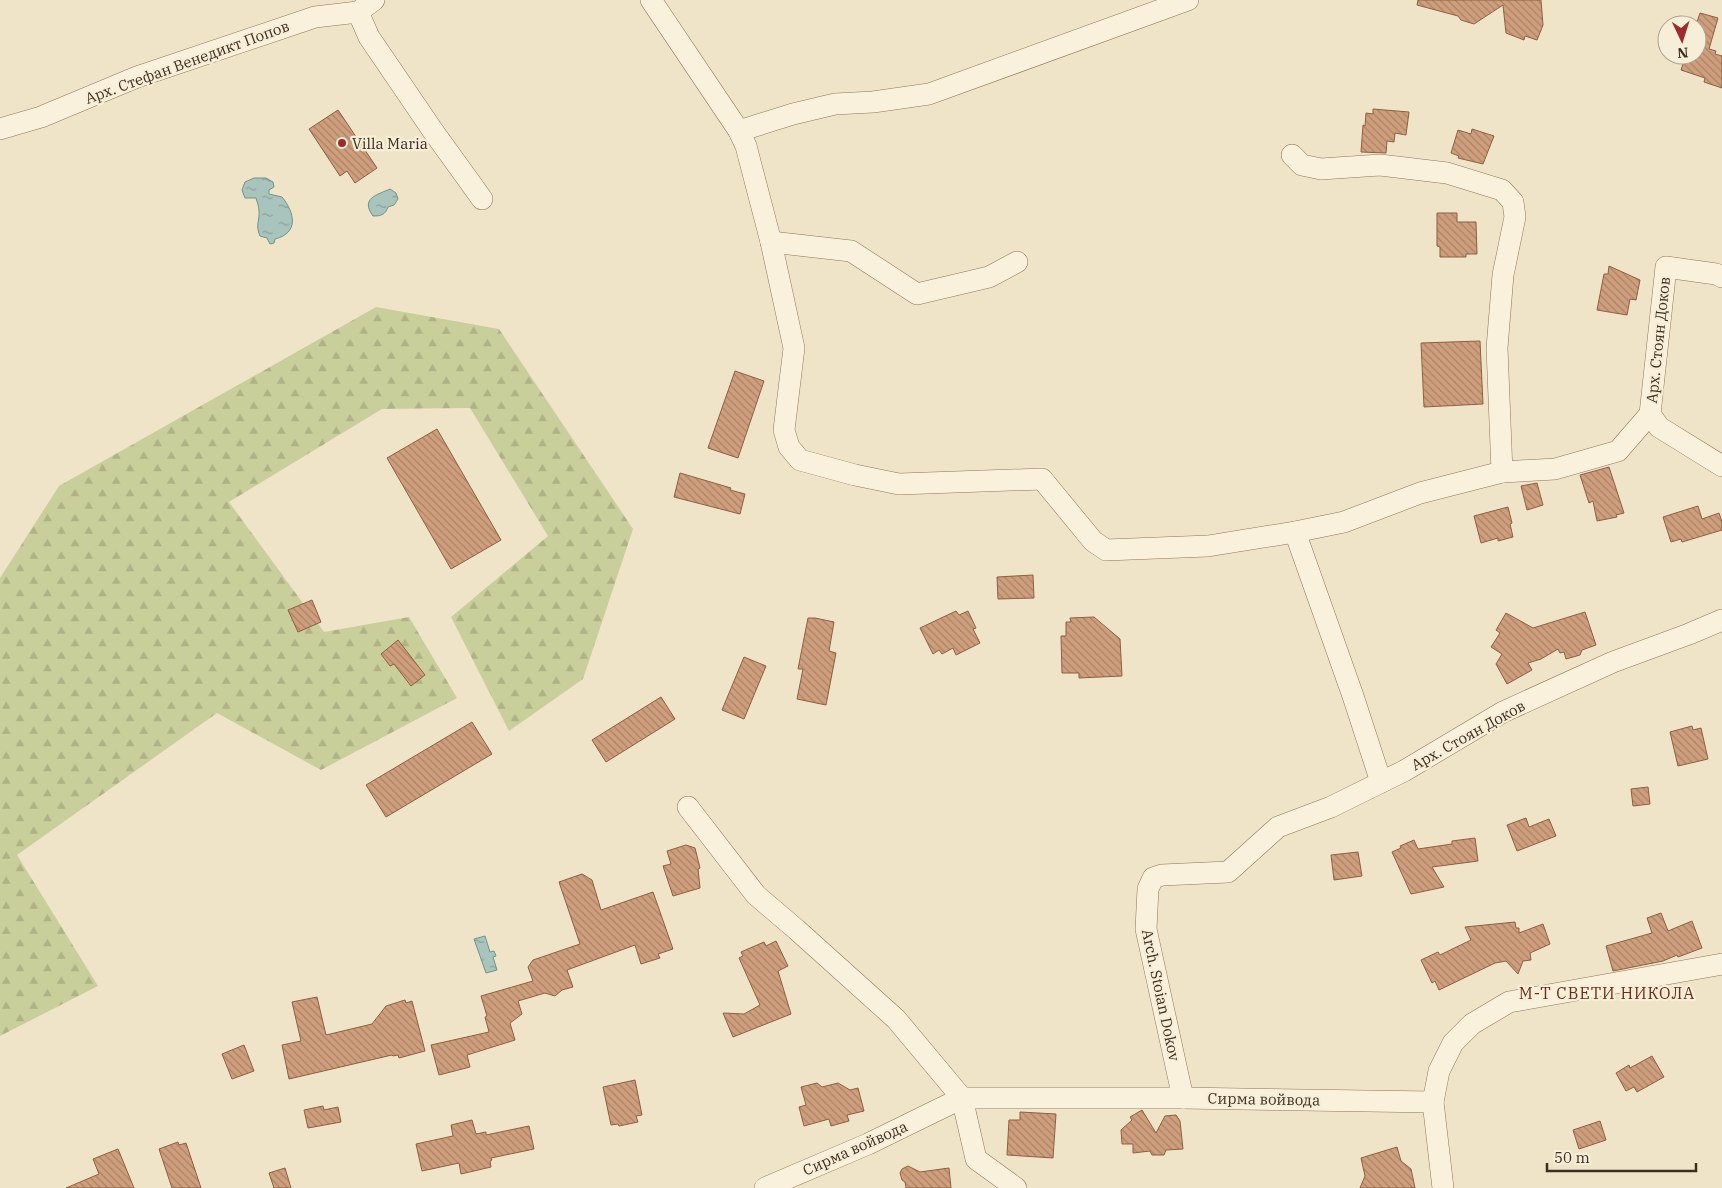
<svg xmlns="http://www.w3.org/2000/svg" width="1722" height="1188" font-family="'IBM Plex Serif',serif">
  <defs>
    <pattern id="forest-firs" width="22" height="20" patternUnits="userSpaceOnUse" patternTransform="scale(1.25)"><rect width="22" height="20" fill="#c9cf9b"/><path d="M5 1l3.5 6h-7zM16 11l3.5 6h-7z" fill="#aeb285"/></pattern>
    <pattern id="water-ripples" width="26" height="14" patternUnits="userSpaceOnUse" patternTransform="scale(1.25)"><rect width="26" height="14" fill="#a9c4bc"/><path d="M2 4q2-2 4 0t4 0M15 11q2-2 4 0t4 0" fill="none" stroke="#8ba098"/></pattern>
    <pattern id="building-back-hatch" width="6" height="6" patternUnits="userSpaceOnUse" patternTransform="scale(1.25)"><rect width="6" height="6" fill="#cf9f7d"/><path d="M-1 5l2 2M0 0l6 6M5-1l2 2" fill="none" stroke="#a98266"/></pattern>
  </defs>
  <rect width="100%" height="100%" fill="#f0e4c8"/>
  <!-- forest -->
  <polygon fill="url(#forest-firs)" points="376,307 499,329 633,529 583,679 509,731 451,617 548,536 470,408 382,409 229,502 324,632 409,617 457,698 321,770 217,713 17,855 98,986 0,1036 0,578 59,486"/>
  <!-- water -->
  <g fill="url(#water-ripples)" stroke="#6f938a">
    <path d="M 254,178 L 266,178 L 273,182 L 274,187 L 269,190 L 269,194 L 282,197 C 295,213 299,233 275,239 L 274,243 L 270,244 L 267,238 L 260,236 C 255,225 260,220 259,211 C 259,206 257,202 256,198 L 245,198 L 242,190 L 245,182 Z"/>
    <path d="M 390,189 L 396,193 L 398,199 L 394,205 L 388,207 C 385,215 381,216 373,216 C 360,198 377,195 390,189 Z"/>
    <polygon points="485,936 490,952 494,951 496,956 493,957 497,970 486,973 474,939"/>
  </g>
  <!-- building -->
  <g fill="url(#building-back-hatch)" stroke="#8d5f41">
    <polygon points="1418,0 1541,0 1543,25 1537,40 1525,36 1524,40 1506,33 1503,5 1474,24 1461,20 1458,16 1417,5"/>
    <polygon points="1700,13 1718,18 1709,49 1716,51 1715,54 1722,56 1722,88 1704,82 1705,78 1681,70 1686,55 1697,55 1697,22"/>
    <polygon points="1373,109 1409,112 1406,135 1395,133 1394,142 1387,141 1386,153 1361,152 1363,125 1365,126 1366,113 1373,114"/>
    <polygon points="338,110 377,168 355,183 347,171 340,176 309,129"/>
    <polygon points="1472,129 1494,136 1483,164 1458,158 1459,156 1451,153 1458,130 1471,134"/>
    <polygon points="1437,213 1457,213 1457,222 1476,222 1477,254 1466,254 1466,257 1440,257 1440,247 1437,246"/>
    <polygon points="1609,266 1640,280 1636,300 1630,299 1627,315 1597,310 1604,274 1608,274"/>
    <polygon points="1480,341 1483,404 1424,407 1421,343"/>
    <polygon points="735,371 764,381 738,458 708,448"/>
    <polygon points="437,429 501,540 451,569 387,458"/>
    <polygon points="1609,467 1624,513 1616,515 1617,517 1597,521 1593,501 1589,503 1580,475"/>
    <polygon points="680,473 731,488 730,490 745,494 740,514 674,497"/>
    <polygon points="1537,483 1543,505 1527,510 1521,486"/>
    <polygon points="1698,506 1702,519 1719,513 1722,522 1722,530 1682,542 1681,539 1671,542 1663,517"/>
    <polygon points="1508,507 1512,523 1510,524 1513,537 1498,541 1498,538 1481,543 1474,516"/>
    <polygon points="1033,575 1034,598 998,599 997,577"/>
    <polygon points="312,600 321,622 298,632 288,610"/>
    <polygon points="956,611 959,615 968,611 976,628 973,629 980,643 956,655 953,648 942,654 939,650 933,654 920,628"/>
    <polygon points="1585,612 1596,645 1582,650 1580,655 1566,659 1564,652 1560,653 1558,649 1541,659 1528,663 1532,670 1507,684 1496,664 1502,654 1491,647 1500,633 1496,630 1506,613 1533,628"/>
    <polygon points="1094,617 1120,639 1122,676 1079,678 1079,673 1062,673 1061,636 1066,636 1066,622 1071,622 1070,618"/>
    <polygon points="808,618 815,618 834,622 829,651 836,653 826,705 797,699 803,669 798,669"/>
    <polygon points="398,640 425,675 411,686 394,664 390,666 381,654"/>
    <polygon points="744,657 766,666 744,719 722,710"/>
    <polygon points="661,697 675,719 606,762 592,740"/>
    <polygon points="472,722 492,754 386,817 366,785"/>
    <polygon points="1692,726 1693,730 1701,728 1708,759 1678,766 1670,732"/>
    <polygon points="1648,787 1650,804 1633,806 1631,789"/>
    <polygon points="1526,818 1529,827 1549,819 1556,836 1517,851 1507,825"/>
    <polygon points="1475,838 1478,861 1432,867 1444,887 1411,894 1392,852 1401,848 1400,846 1414,840 1418,849 1452,844 1452,841"/>
    <polygon points="686,845 695,848 700,868 698,869 700,888 673,896 663,866 671,864 667,851"/>
    <polygon points="1358,852 1362,876 1334,880 1331,855"/>
    <polygon points="582,874 592,880 601,910 653,892 673,949 658,954 660,958 641,964 635,945 567,970 573,987 562,990 555,996 545,993 518,1001 522,1014 510,1023 515,1040 467,1055 470,1067 439,1075 431,1045 489,1032 485,1017 487,1016 481,996 533,981 528,967 533,960 580,944 559,882"/>
    <polygon points="1661,913 1668,931 1692,921 1702,948 1678,957 1677,955 1663,961 1613,971 1606,946 1652,933 1647,918"/>
    <polygon points="1515,922 1516,928 1519,928 1519,933 1543,924 1550,944 1530,953 1531,960 1523,961 1518,974 1506,961 1495,963 1439,990 1435,981 1432,983 1421,960 1438,952 1440,955 1471,940 1465,927"/>
    <polygon points="776,941 788,966 778,971 791,1014 733,1037 723,1013 744,1014 760,1005 739,958 743,956 741,952 764,942 766,946"/>
    <polygon points="317,997 326,1035 372,1024 386,1006 405,1000 406,1003 412,1001 425,1051 399,1058 398,1055 393,1056 392,1055 289,1079 282,1045 301,1041 292,1002"/>
    <polygon points="244,1045 254,1071 232,1079 222,1054"/>
    <polygon points="1652,1056 1664,1077 1637,1092 1634,1087 1626,1091 1616,1073 1629,1065 1630,1068"/>
    <polygon points="635,1080 642,1115 636,1116 638,1122 619,1126 618,1124 611,1125 603,1087"/>
    <polygon points="817,1083 822,1087 838,1083 850,1090 858,1088 864,1111 847,1115 849,1121 831,1126 829,1119 804,1126 799,1107 806,1105 801,1087"/>
    <polygon points="323,1106 324,1110 338,1107 341,1122 308,1128 304,1110"/>
    <polygon points="1142,1110 1156,1133 1165,1116 1176,1115 1180,1121 1183,1149 1166,1150 1164,1155 1152,1155 1150,1151 1133,1153 1133,1144 1122,1144 1121,1130 1132,1120 1130,1117"/>
    <polygon points="1020,1112 1056,1114 1053,1158 1007,1155 1009,1120 1020,1120"/>
    <polygon points="472,1120 476,1134 486,1132 486,1135 529,1126 534,1149 491,1158 492,1160 490,1161 491,1167 461,1174 459,1163 422,1171 416,1144 453,1136 451,1125"/>
    <polygon points="1600,1121 1606,1140 1579,1149 1573,1130"/>
    <polygon points="178,1142 179,1145 186,1143 201,1188 172,1188 159,1149"/>
    <polygon points="1397,1147 1401,1161 1411,1169 1415,1188 1360,1188 1365,1176 1361,1158"/>
    <polygon points="118,1149 134,1188 66,1188 99,1174 93,1159"/>
    <polygon points="908,1166 920,1172 949,1168 951,1188 906,1188 905,1182 902,1180 900,1173 902,1169"/>
    <polygon points="285,1168 291,1188 274,1188 269,1173"/>
  </g>
  <g fill="none" stroke-linecap="round" stroke-linejoin="round">
    <!-- minor casing -->
    <g stroke="#8d765c" stroke-width="22">
      <g id="minor">
        <polyline points="651,0 739,131 746,146 771,242 794,348 784,430 789,447 800,460 855,475 899,484 1042,479 1093,541 1106,550 1208,546 1295,532 1344,522 1420,493 1502,472 1497,348 1503,275 1515,217 1513,202 1502,190 1447,173 1380,165 1321,169 1302,165 1292,155"/>
        <polyline points="358,12 369,37 433,131 482,199"/>
        <polyline points="0,129 41,117 137,77 315,17 358,12 374,0"/>
        <polyline points="739,131 793,114 835,104 873,102 929,94 1188,0"/>
        <polyline points="771,242 851,251 917,294 989,277 1017,262"/>
        <polyline points="1722,277 1716,274 1666,267 1650,414 1659,427 1722,466"/>
        <polyline points="1502,472 1555,469 1618,451 1650,414"/>
        <polyline points="1295,532 1353,696 1381,782"/>
        <polyline points="688,807 756,895 797,930 896,1019 962,1098 976,1159 1016,1188"/>
        <polyline points="1183,1098 1146,929 1148,889 1153,878 1162,875 1228,872 1278,827 1331,807 1404,771 1503,712 1613,662 1689,634 1722,620"/>
        <polyline points="1433,1102 1443,1188"/>
        <polyline points="765,1188 868,1144 962,1098 1183,1098 1433,1102 1439,1071 1453,1043 1472,1024 1509,1002 1722,964"/>
      </g>
    </g>
    <!-- minor -->
    <use href="#minor" stroke="#faf1dc" stroke-width="21"/>
  </g>
  <!-- markers -->
  <circle fill="#9e2a2b" stroke="#f7eed8" stroke-width="2" cx="342" cy="143" r="5"/>
  <g text-anchor="middle" dominant-baseline="central" stroke-width="4.5" stroke-linejoin="round" paint-order="stroke">
    <!-- street labels -->
    <g font-size="15" fill="#3d2e20" stroke="#f7eed8">
      <text transform="translate(187 62) rotate(-20)">Арх. Стефан Венедикт Попов</text>
      <text transform="translate(1658 340) rotate(-84)">Арх. Стоян Доков</text>
      <text transform="translate(1468 735) rotate(-29)">Арх. Стоян Доков</text>
      <text transform="translate(1161 995) rotate(78)">Arch. Stoian Dokov</text>
      <text transform="translate(1264 1099) rotate(1)">Сирма войвода</text>
      <text transform="translate(855 1148) rotate(-24)">Сирма войвода</text>
    </g>
    <!-- poi labels -->
    <g font-size="15" fill="#3d2e20" stroke="#f7eed8" text-anchor="start">
      <text x="352" y="143">Villa Maria</text>
    </g>
    <!-- neighbourhood labels -->
    <g font-size="16" letter-spacing="1" fill="#6b2e1e" stroke="#f7eed8">
      <text x="1607" y="993">М-Т СВЕТИ НИКОЛА</text>
    </g>
  </g>
  <!-- north arrow -->
  <g transform="translate(1682 40) rotate(176)"><circle r="24" fill="#f7eed8" stroke="#ada18e"/>
  <path d="M0-4L9 19L0 12L-9 19Z" fill="#9e2a2b"/>
  <text y="-8" font-size="14" font-weight="bold" text-anchor="middle" fill="#3d2e20">N</text>
  </g>
  <!-- scale -->
  <path d="M1547 1163v8h149v-8" fill="none" stroke="#3d2e20" stroke-width="2.5"/>
  <text x="1554" y="1163" font-size="15" fill="#3d2e20" stroke="#f7eed8" stroke-width="4" paint-order="stroke">50 m</text>
</svg>
